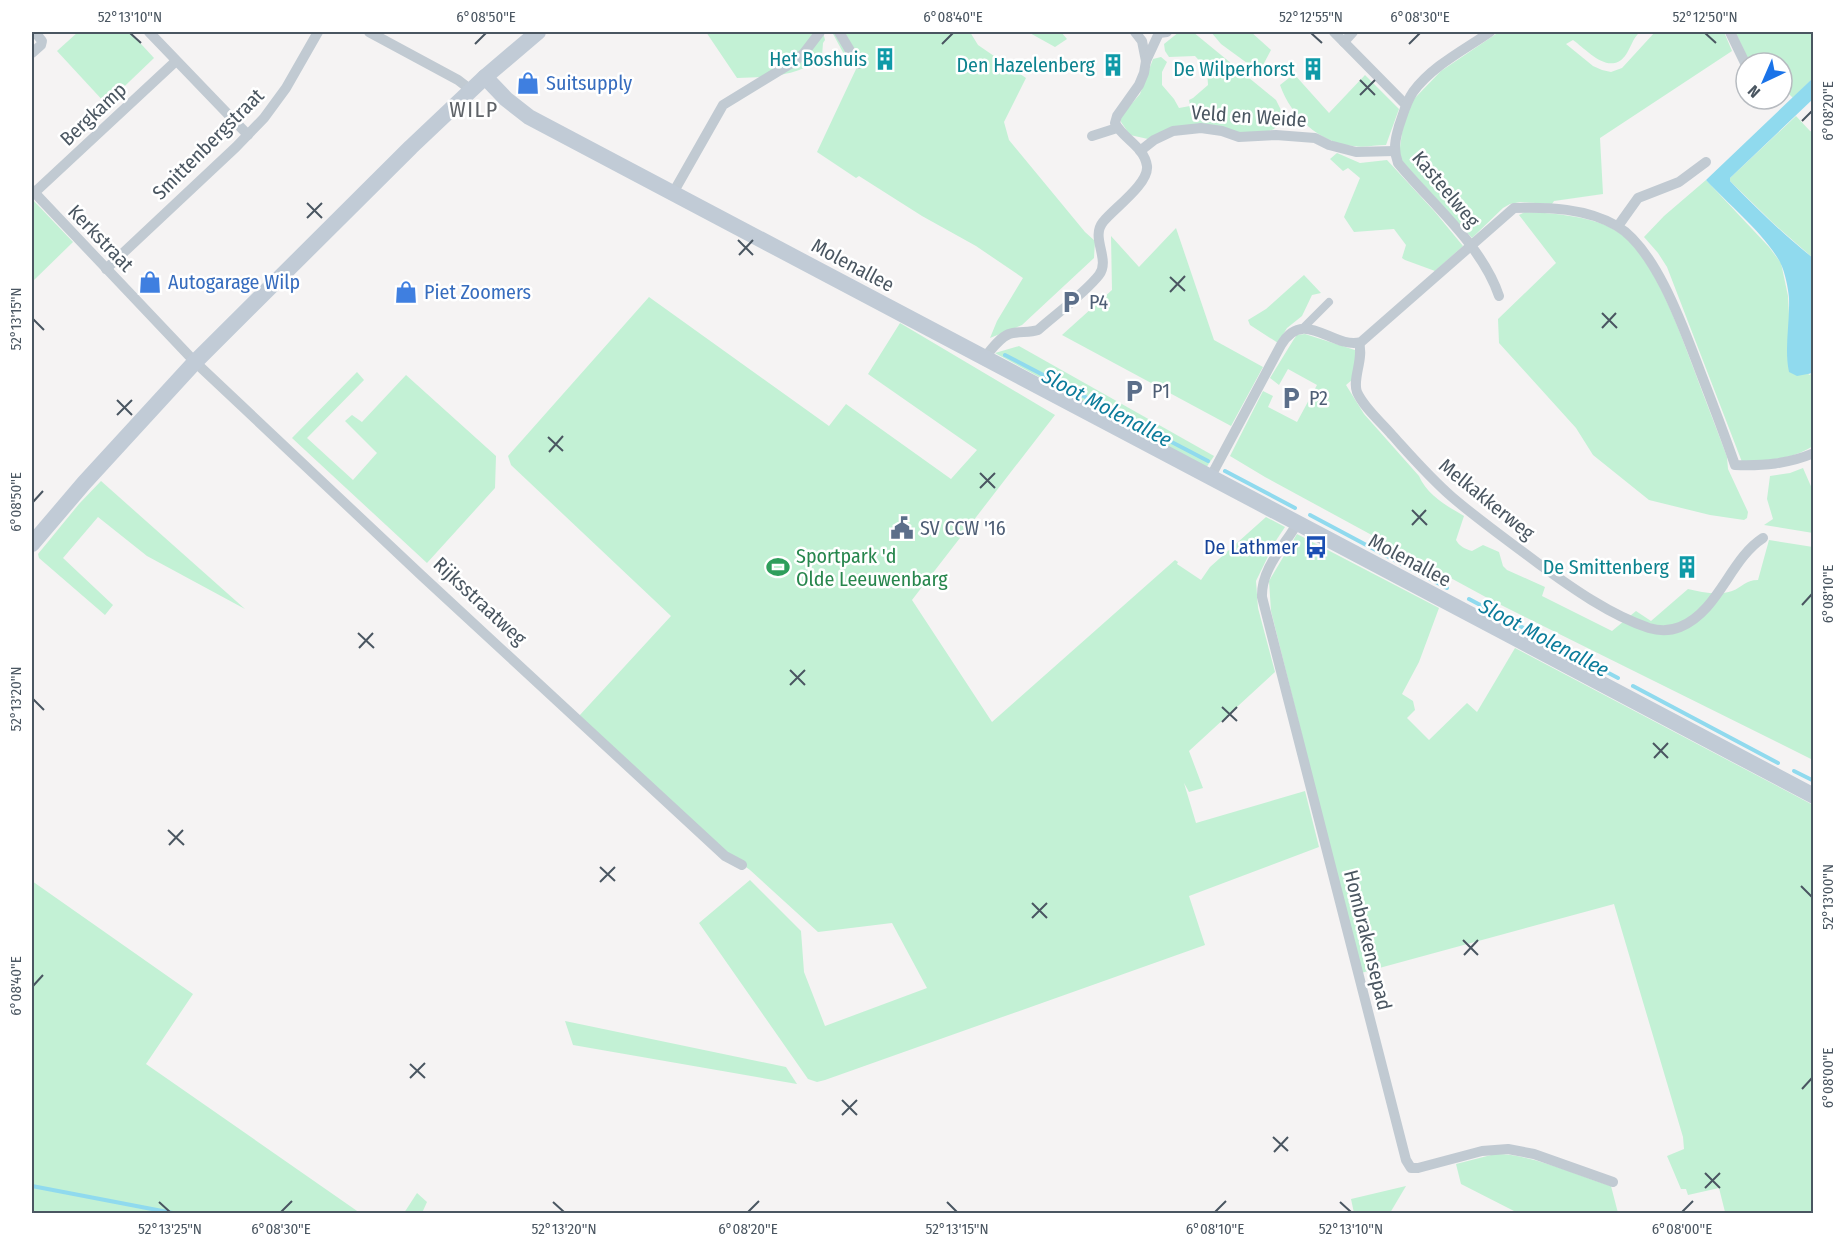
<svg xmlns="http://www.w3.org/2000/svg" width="1845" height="1245" font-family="'Fira Sans Condensed',sans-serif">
  <rect width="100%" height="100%" fill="#f5f3f3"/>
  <!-- green -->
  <g fill="#c3f1d5">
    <polygon points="78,32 130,32 154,58 106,104 57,51"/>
    <path d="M 706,32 L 823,32 L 825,40 L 823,43 L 822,56 C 801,77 765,77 737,78 Z"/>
    <polygon points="832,32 970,32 978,45 1026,78 1004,122 1009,140 1085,232 1095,241 1094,258 1022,325 990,338 997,321 1023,278 976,246 922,216 859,176 856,178 817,152 857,67 846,58"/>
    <polygon points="1028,32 1061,32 1067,39 1055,47"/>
    <polygon points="1179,32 1193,32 1276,100 1283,114 1278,125 1274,129 1267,132 1239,133 1219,126 1148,139 1130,135 1121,122 1121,116 1140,94 1153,59 1161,57 1167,62 1162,72 1162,85 1174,99 1179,108 1190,106 1189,100 1193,98 1208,85 1207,69 1195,56 1169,57 1165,51 1164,44"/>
    <polygon points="1211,32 1251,32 1271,50 1263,65 1247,63 1221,44"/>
    <path d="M 1499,32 L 1640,32 C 1632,39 1631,48 1625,56 C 1609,76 1587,50 1573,40 L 1566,44 L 1593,66 L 1602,70 L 1611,72 L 1622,68 L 1655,32 L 1724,32 L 1732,51 L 1600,138 L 1603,194 L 1554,201 L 1552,204 L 1520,202 L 1510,204 L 1503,208 L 1472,238 L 1401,160 L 1399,154 L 1403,126 L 1413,100 L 1441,71 Z"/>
    <polygon points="1735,32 1813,32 1813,78 1793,98 1782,87 1782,63 1750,63"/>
    <path d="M 1294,74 L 1329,113 L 1365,75 L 1399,109 L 1386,145 C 1375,145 1363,148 1353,146 C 1319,143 1291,116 1280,85 Z"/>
    <polygon points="1796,116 1810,131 1813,132 1813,258 1773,223 1730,181 1730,178"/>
    <polygon points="1337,153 1360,163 1387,160 1435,212 1463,246 1435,271 1405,260 1402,258 1406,245 1394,229 1354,232 1344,217 1360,178 1348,168 1343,171 1330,159"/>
    <path d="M 1706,180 L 1769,247 L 1781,263 L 1788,296 L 1789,315 L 1809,375 L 1813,373 L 1813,446 C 1791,460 1768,460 1742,462 L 1667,267 L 1658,253 L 1644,237 L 1664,216 Z"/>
    <polygon points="32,199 73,242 32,282"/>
    <path d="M 1525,212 C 1552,213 1595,216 1618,232 C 1652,254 1679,329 1693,367 C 1704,397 1716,427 1727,457 L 1728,469 L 1748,512 L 1747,518 L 1744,520 L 1710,515 L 1649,500 L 1593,455 L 1576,428 L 1499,343 L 1498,319 L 1556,263 L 1519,215 Z"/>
    <polygon points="1176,228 1214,340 1263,367 1231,426 1062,335 1112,290 1111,236 1139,267"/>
    <polygon points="1304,275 1321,293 1312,295 1302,316 1287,328 1278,343 1250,325 1248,320 1266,309"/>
    <polygon points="649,297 829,426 846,404 951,479 977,450 868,374 900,323 1055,415 912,600 992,722 1175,560 1178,562 1177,564 1201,580 1210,567 1266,517 1285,527 1275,542 1256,581 1258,608 1275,672 1189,751 1203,788 1189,792 1184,783 1196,823 1305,791 1319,847 1189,896 1205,945 825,1080 817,1082 808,1079 699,923 750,880 801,931 804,972 825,1026 927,988 892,923 818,932 750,870 728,854 579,716 671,616 511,465 508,456"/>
    <path d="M 1305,334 L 1358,351 L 1359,374 L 1346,385 L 1364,414 L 1419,476 C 1427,495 1447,506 1464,516 L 1456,540 C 1459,546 1465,549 1472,551 L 1483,545 L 1499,552 L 1503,566 L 1507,570 L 1545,587 L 1542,596 L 1612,631 L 1636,611 L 1651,621 L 1688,589 C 1701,592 1719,596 1732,591 C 1743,587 1745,580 1758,580 L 1769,540 L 1813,547 L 1813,760 L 1493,601 L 1265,477 L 1230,456 L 1263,391 L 1273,396 L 1268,407 L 1297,422 L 1317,385 L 1288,369 L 1279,385 L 1270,378 L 1294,339 L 1297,335 Z"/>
    <polygon points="1019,346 1214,456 1206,468 995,353"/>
    <polygon points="357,372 364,380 307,438 353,480 377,453 345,421 352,415 362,422 406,375 496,456 495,488 427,563 292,438"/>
    <polygon points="1803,468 1813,491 1813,533 1764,525 1773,519 1767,499 1770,476 1790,473"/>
    <polygon points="101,481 245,609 147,556 98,517 63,558 113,605 105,615 39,558 38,554 79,504"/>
    <polygon points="1297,534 1439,608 1419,662 1402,694 1413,701 1415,710 1407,718 1429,740 1467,703 1477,712 1515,648 1813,805 1813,1213 1719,1213 1725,1212 1719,1188 1688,1195 1686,1189 1681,1189 1667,1156 1684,1149 1683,1137 1614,904 1361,973 1271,611 1269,581"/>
    <polygon points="32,881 193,994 146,1064 360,1213 32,1213"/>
    <polygon points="565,1021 786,1067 797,1084 573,1045"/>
    <path d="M 1495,1154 C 1528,1153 1579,1176 1611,1186 L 1618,1213 L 1515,1213 L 1514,1211 L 1461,1184 L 1456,1164 Z"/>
    <polygon points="1406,1186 1390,1213 1354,1213 1351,1199"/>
    <polygon points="417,1193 427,1202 422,1213 404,1213"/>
  </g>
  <!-- water -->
  <path fill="#90daee" d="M 1813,78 L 1813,99 L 1730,178 L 1730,181 C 1756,208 1784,235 1813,258 L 1813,373 L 1797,376 L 1789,372 C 1784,348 1790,323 1789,298 C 1788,287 1785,272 1780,262 C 1763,232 1729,205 1706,180 Z"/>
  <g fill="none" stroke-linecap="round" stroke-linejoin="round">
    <!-- stream -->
    <g stroke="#90daee" stroke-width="4">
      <polyline points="1005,355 1208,461"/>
      <polyline points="1225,471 1295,508"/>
      <polyline points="1310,515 1447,588"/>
      <polyline points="1469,599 1618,678"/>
      <polyline points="1633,686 1778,763"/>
      <polyline points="1794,771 1814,781"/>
      <polyline points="32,1186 178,1214"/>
    </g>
    <!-- pedestrian -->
    <polyline stroke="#c1cad2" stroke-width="8" points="1303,328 1329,302"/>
    <!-- minor -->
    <g stroke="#c1cad2" stroke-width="10">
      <polyline points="149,32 248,135"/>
      <polyline points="369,32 458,80 471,90"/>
      <polyline points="839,32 858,64"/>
      <polyline points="1135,32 1142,41 1146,61"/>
      <polyline points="1334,32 1406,105"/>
      <path d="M 1490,32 C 1464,50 1432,66 1413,92 C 1406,102 1403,115 1399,126 C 1395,140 1393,149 1398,163 C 1431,203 1482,245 1499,296"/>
      <polyline points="1730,32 1746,65"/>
      <polyline points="1344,42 1353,32"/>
      <polyline points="32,53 41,45 42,41 35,32"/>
      <polyline points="1092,136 1117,128"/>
      <polyline points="1140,151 1154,140 1173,131 1201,128 1222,131 1239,137 1276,135 1315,138 1329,145 1356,152 1394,151"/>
      <polyline points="32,190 195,362 421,575 725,856 742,865"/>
      <polyline points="34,193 176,61"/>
      <polyline points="673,193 723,105 795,61 804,53 820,32"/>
      <polyline points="1618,226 1638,198 1679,182 1706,162"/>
      <polyline points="106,269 236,147 264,118 286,88 318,32"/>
      <path d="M 1359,343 C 1364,359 1352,379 1357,392 C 1364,408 1381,422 1392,435 C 1411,456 1430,478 1452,497 C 1480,521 1510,542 1539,564 C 1572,588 1610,615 1649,628 C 1659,631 1670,631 1680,627 C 1719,611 1730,559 1763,538"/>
      <path d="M 984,358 C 991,350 999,338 1009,334 C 1018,331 1029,333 1038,330 C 1056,314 1085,293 1099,275 C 1111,259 1090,238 1103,222 C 1113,209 1149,184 1147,166 C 1144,146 1123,139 1115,123 L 1117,116 L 1139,85 L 1144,73 L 1146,61 L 1159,33 L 1167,32"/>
      <path d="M 1210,478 L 1281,345 C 1304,306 1333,350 1361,342 L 1514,208 C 1548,207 1586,208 1617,226 C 1656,249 1684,329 1700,371 C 1712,402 1724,433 1735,465 C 1763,466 1788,464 1814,453"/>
      <path d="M 1297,524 C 1284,546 1261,569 1262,597 L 1406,1160 L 1411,1168 L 1418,1168 L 1482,1151 L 1508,1149 L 1534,1154 L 1613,1182"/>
    </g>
    <!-- secondary -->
    <g stroke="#c1cbd6" stroke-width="16">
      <polyline points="485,77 506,99 529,117 1814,796"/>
      <polyline points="32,544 84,483 195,362 411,147 485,77 538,32"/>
    </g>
  </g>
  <!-- ticks -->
  <path fill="none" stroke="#4a5661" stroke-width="2" d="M 130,33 L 141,43M 1311,33 L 1322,43M 1705,33 L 1716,43M 475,44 L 486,33M 942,44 L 953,33M 1409,44 L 1420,33M 1360,80 L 1375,95M 1360,95 L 1375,80M 1802,121 L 1812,111M 307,203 L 322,218M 307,218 L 322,203M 738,240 L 753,255M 739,255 L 753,240M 1170,277 L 1185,291M 1170,292 L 1185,276M 1602,313 L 1617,328M 33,319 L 44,330M 1602,328 L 1616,313M 117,400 L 132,415M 117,415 L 132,400M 548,437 L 563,451M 549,452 L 563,436M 980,473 L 995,488M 980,488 L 995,473M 33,502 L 43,491M 1412,510 L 1427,525M 1412,525 L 1426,510M 1802,605 L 1812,594M 358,633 L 374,648M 359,648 L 373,633M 790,670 L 805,685M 790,685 L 805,670M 33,699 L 44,710M 1222,707 L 1237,721M 1222,722 L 1237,707M 1653,743 L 1668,758M 1654,758 L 1668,743M 168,830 L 184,845M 169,845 L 183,830M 600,867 L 615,881M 600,882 L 615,867M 1801,886 L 1812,897M 1032,903 L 1047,918M 1032,918 L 1047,903M 1463,940 L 1478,955M 1464,955 L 1478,940M 33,986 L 43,975M 410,1064 L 425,1078M 410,1078 L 425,1063M 1802,1089 L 1812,1078M 842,1100 L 857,1115M 842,1115 L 857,1100M 1273,1137 L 1288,1151M 1274,1152 L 1288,1137M 1705,1173 L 1720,1188M 1705,1188 L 1720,1173M 159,1202 L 170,1212M 553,1202 L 564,1212M 947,1202 L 957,1212M 1340,1202 L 1351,1212M 281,1212 L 292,1201M 748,1212 L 759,1201M 1215,1212 L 1226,1201M 1682,1212 L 1693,1201"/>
  <!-- icons -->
  <defs>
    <g id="building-bare" transform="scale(1.8)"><path d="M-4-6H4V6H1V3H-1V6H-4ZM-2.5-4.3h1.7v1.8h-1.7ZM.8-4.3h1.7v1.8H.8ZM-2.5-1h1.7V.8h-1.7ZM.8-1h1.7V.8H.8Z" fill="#0f9aa8" stroke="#fff" stroke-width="2.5" paint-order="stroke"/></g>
    <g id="shop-bare" transform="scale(1.8)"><path d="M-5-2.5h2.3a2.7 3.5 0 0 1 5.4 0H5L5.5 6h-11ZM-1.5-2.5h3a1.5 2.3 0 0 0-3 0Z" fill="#3f7fe0" stroke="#fff" stroke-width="2.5" paint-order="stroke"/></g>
    <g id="parking-bare" transform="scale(1.8)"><path d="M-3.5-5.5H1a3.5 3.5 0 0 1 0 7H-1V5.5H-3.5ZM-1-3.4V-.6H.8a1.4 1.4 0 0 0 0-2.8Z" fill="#5c6f8a" stroke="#fff" stroke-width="2.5" paint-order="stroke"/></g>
    <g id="civic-bare" transform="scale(1.8)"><path d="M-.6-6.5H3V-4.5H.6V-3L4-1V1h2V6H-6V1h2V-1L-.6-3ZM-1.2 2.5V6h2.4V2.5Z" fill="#5c6f8a" stroke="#fff" stroke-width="2.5" paint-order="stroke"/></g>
    <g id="bus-bare" transform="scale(1.8)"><path d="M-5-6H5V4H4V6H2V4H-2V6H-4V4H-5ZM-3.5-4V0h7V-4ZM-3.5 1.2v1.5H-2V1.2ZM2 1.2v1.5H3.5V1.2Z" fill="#1a4fb4" stroke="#fff" stroke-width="2.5" paint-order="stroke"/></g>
    <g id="stadium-bare" transform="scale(1.8)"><path d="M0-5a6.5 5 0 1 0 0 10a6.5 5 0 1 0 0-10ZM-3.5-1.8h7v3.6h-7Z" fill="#2e9e5b" stroke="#fff" stroke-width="2.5" paint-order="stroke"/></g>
  </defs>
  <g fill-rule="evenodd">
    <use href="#building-bare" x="885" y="59"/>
    <use href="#building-bare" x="1113" y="65"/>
    <use href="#building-bare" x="1313" y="69"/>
    <use href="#shop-bare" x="528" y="83"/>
    <use href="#shop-bare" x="150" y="282"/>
    <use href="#shop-bare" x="406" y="292"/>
    <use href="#parking-bare" x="1071" y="302"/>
    <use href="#parking-bare" x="1134" y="391"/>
    <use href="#parking-bare" x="1291" y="398"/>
    <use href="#civic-bare" x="902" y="528"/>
    <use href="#bus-bare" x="1316" y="547"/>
    <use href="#stadium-bare" x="778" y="567"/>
    <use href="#building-bare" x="1687" y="567"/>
  </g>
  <g text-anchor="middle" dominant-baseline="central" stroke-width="5" stroke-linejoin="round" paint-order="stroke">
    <!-- culture labels -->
    <g font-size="20" fill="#0d838f" stroke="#fff" text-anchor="end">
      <text x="867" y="59">Het Boshuis</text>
      <text x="1095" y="65">Den Hazelenberg</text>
      <text x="1295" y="69">De Wilperhorst</text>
      <text x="1669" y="567">De Smittenberg</text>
    </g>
    <!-- shop labels -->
    <g font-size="20" fill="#366cbe" stroke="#fff" text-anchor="start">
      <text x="546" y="83">Suitsupply</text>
      <text x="168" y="282">Autogarage Wilp</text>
      <text x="424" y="292">Piet Zoomers</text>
    </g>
    <!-- street labels -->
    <g font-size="20" fill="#4a5661" stroke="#fff">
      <text transform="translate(93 114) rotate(-43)">Bergkamp</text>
      <text transform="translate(1249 116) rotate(4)">Veld en Weide</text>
      <text transform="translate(208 144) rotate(-45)">Smittenbergstraat</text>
      <text transform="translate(1446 189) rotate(50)">Kasteelweg</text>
      <text transform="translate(101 238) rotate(46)">Kerkstraat</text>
      <text transform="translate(853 265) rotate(28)">Molenallee</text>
      <text transform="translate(1487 499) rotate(39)">Melkakkerweg</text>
      <text transform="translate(1410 560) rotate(28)">Molenallee</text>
      <text transform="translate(480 601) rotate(43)">Rijksstraatweg</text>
      <text transform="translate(1368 940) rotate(76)">Hombrakensepad</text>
    </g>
    <!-- service labels -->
    <g font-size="20" fill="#4e5e75" stroke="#fff" text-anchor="start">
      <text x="1089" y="302">P4</text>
      <text x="1152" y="391">P1</text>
      <text x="1309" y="398">P2</text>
      <text x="920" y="528">SV CCW '16</text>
    </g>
    <!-- transit labels -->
    <g font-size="20" fill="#164399" stroke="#fff" text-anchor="end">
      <text x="1298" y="547">De Lathmer</text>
    </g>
    <!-- leisure labels -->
    <g font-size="20" fill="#27864d" stroke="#fff" text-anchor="start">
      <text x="796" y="556">Sportpark 'd<tspan x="796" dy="23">Olde Leeuwenbarg</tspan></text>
    </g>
    <!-- water labels -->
    <g font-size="21" font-style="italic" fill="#0c7c9b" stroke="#fff">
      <text transform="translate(1107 408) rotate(28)">Sloot Molenallee</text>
      <text transform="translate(1544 638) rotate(28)">Sloot Molenallee</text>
    </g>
    <!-- quarter labels -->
    <g font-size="22" letter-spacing="1.5" fill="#5f6368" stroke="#fff">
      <text x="474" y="109">WILP</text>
    </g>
  </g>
  <!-- border -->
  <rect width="1845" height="1245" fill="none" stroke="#ffffff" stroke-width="66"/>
  <!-- north arrow -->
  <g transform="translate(1764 81) rotate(224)"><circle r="28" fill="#ffffff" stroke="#b7bbc0" stroke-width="1.5"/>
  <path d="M0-4.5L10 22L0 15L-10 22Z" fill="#1a73e8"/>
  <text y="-9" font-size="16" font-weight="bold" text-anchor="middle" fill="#4a5661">N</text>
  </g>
  <rect x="33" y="33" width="1779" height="1179" fill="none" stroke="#4a5661" stroke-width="2"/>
  <g font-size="15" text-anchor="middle" fill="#4a5661">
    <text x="130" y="22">52°13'10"N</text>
    <text x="486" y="22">6°08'50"E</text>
    <text x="953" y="22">6°08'40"E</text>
    <text x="1311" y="22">52°12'55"N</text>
    <text x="1420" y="22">6°08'30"E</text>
    <text x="1705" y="22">52°12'50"N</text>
    <text transform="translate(1828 111) rotate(-90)" y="5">6°08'20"E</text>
    <text transform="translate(16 319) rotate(-90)" y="5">52°13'15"N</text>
    <text transform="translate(16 502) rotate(-90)" y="5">6°08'50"E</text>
    <text transform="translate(1828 594) rotate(-90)" y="5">6°08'10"E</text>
    <text transform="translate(16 699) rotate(-90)" y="5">52°13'20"N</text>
    <text transform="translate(1828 897) rotate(-90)" y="5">52°13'00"N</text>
    <text transform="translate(16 986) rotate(-90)" y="5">6°08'40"E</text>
    <text transform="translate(1828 1078) rotate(-90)" y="5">6°08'00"E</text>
    <text x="170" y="1234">52°13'25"N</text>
    <text x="281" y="1234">6°08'30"E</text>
    <text x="564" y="1234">52°13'20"N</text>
    <text x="748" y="1234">6°08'20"E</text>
    <text x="957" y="1234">52°13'15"N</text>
    <text x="1215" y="1234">6°08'10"E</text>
    <text x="1351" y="1234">52°13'10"N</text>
    <text x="1682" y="1234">6°08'00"E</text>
  </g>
</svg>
